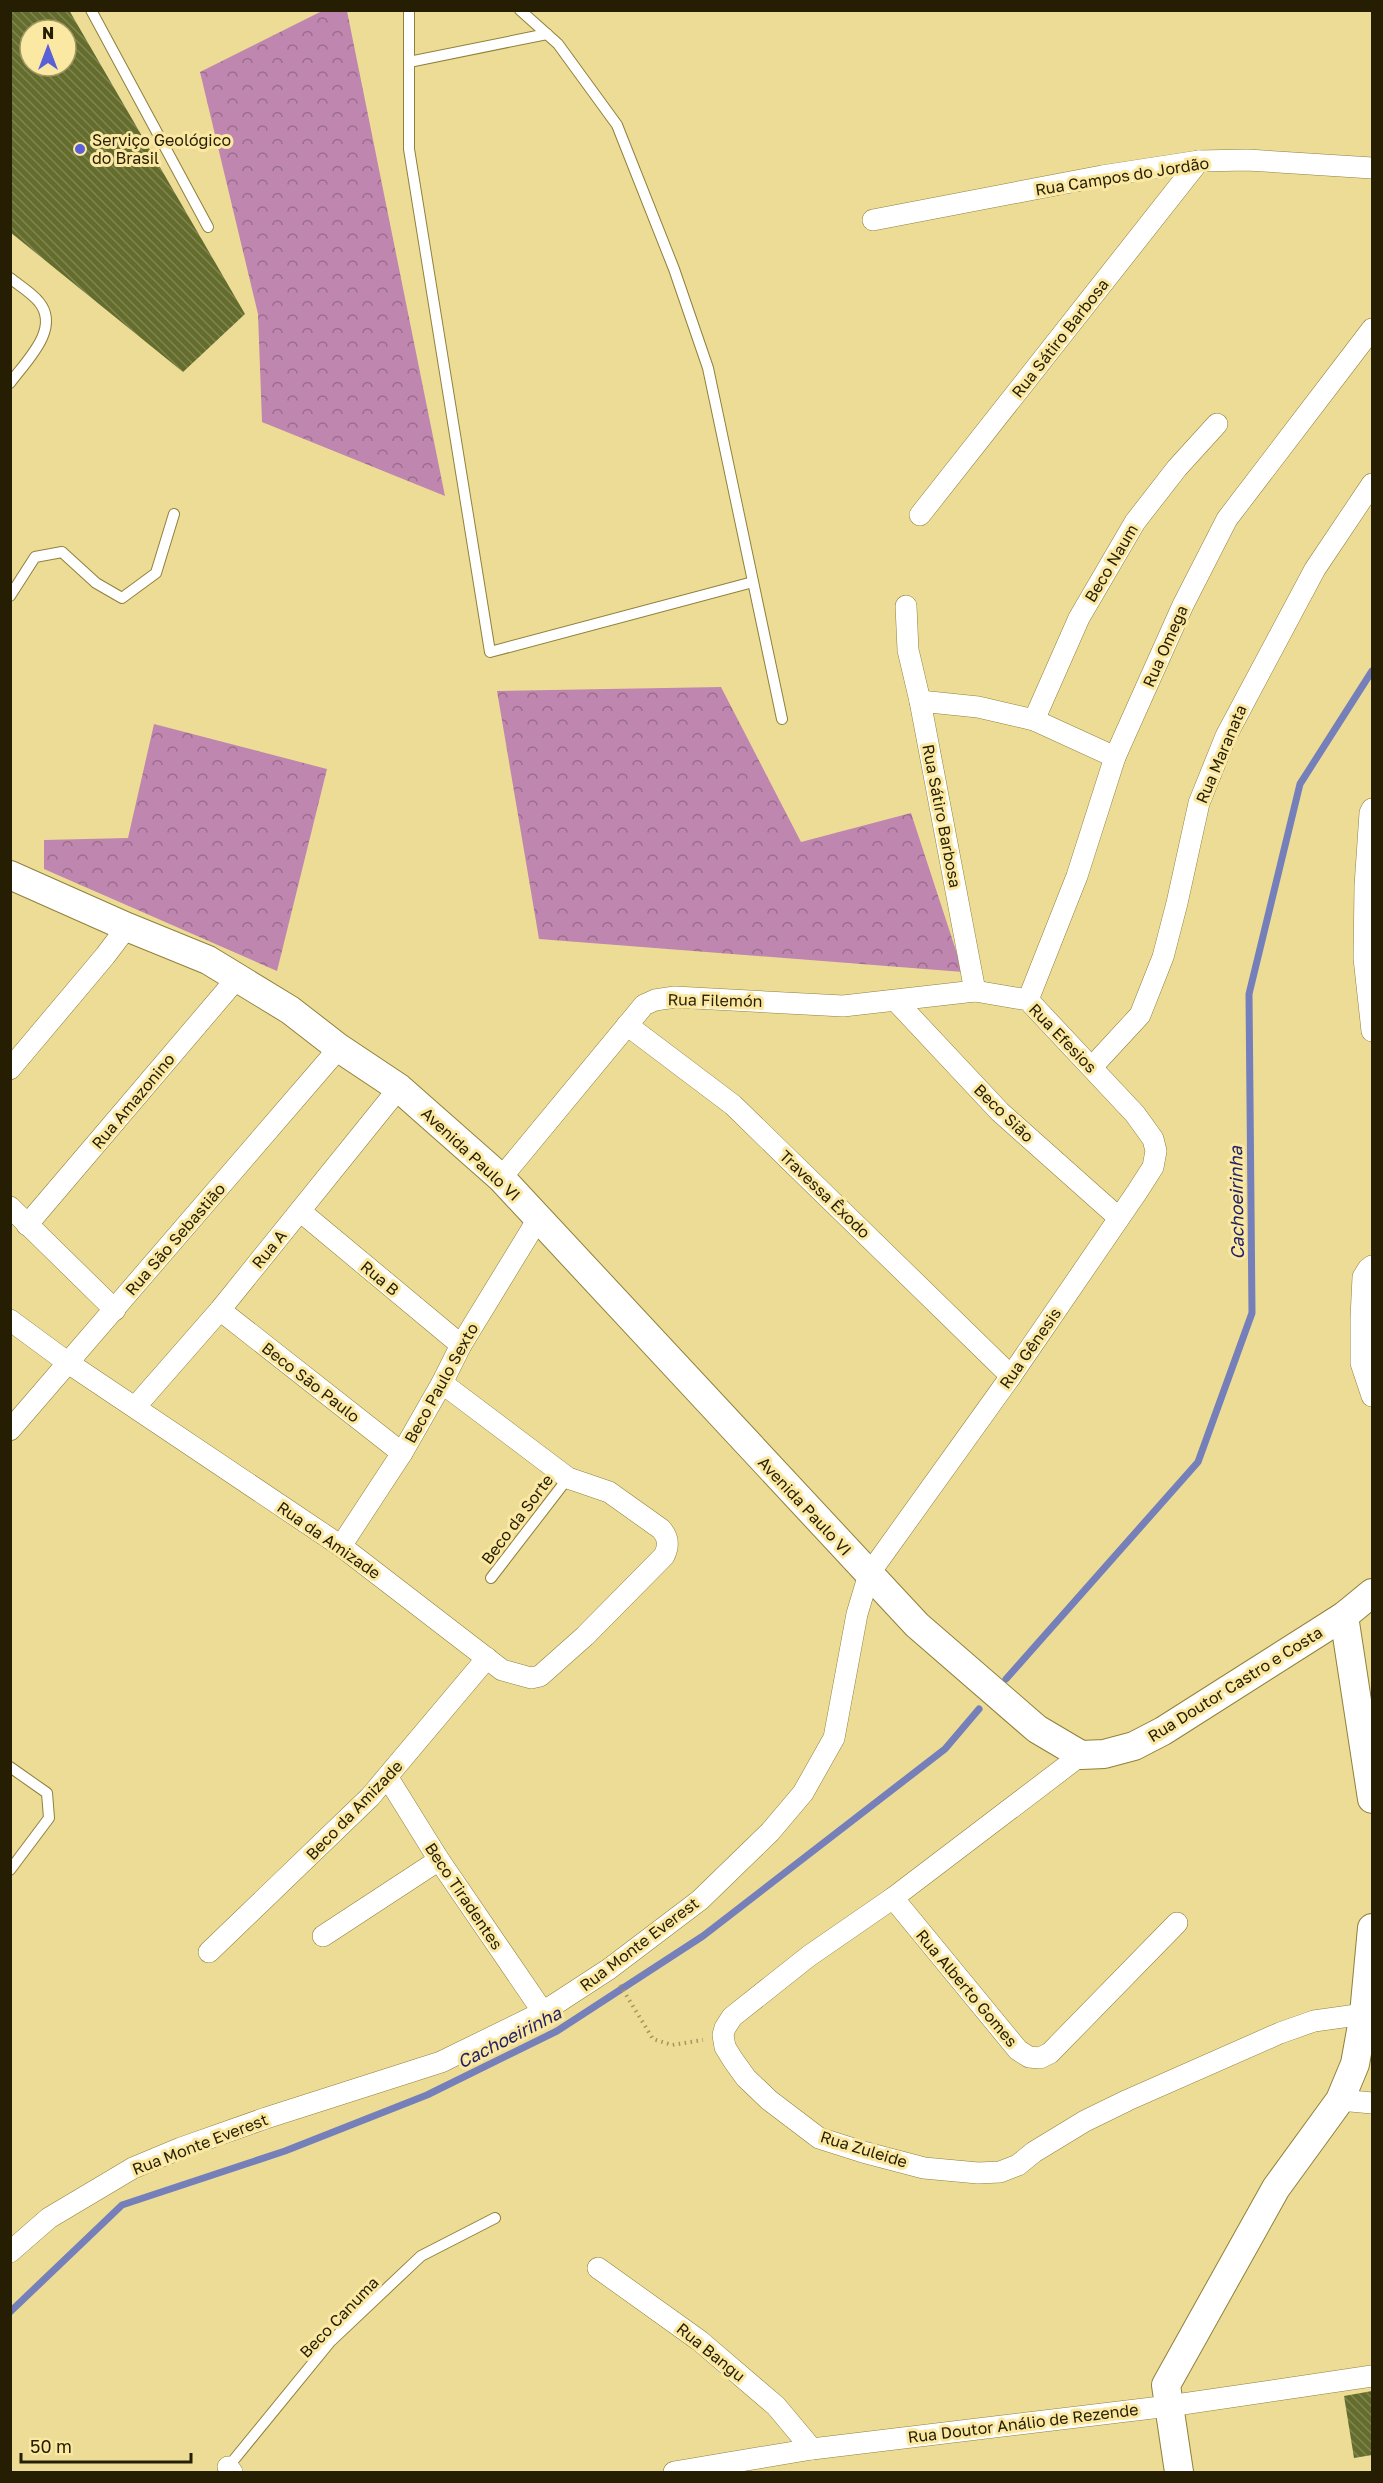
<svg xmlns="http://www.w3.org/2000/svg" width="1383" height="2483" font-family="'Golos Text',sans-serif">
  <defs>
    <pattern id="forest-crowns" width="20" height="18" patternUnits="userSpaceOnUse" patternTransform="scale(1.5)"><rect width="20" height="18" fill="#bf86b0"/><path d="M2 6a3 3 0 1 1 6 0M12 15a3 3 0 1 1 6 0" fill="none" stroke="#9b6d8d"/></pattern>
    <pattern id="building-back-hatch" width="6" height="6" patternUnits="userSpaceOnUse" patternTransform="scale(1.5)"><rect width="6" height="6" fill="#646d2b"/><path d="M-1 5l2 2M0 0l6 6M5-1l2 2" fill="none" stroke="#7f8554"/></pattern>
  </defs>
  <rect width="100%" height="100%" fill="#eddc96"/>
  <!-- forest -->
  <g fill="url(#forest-crowns)">
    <polygon points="324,10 347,11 445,496 262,422 258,314 200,72"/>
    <polygon points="721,687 801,842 911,813 963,972 539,939 497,691"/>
    <polygon points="154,724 327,769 277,971 44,869 44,840 128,838"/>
  </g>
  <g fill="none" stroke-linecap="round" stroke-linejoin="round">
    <!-- stream -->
    <g stroke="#757fb9" stroke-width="7">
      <polyline points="1006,1679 1198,1462 1252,1313 1249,994 1300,784 1372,671"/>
      <polyline points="10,2312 122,2205 285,2151 427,2095 557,2031 703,1936 945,1749 979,1709"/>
    </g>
  </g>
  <!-- building -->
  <g fill="url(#building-back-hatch)" fill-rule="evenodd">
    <path d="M 10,10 L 69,10 L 245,314 L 183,372 L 10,232 ZM 30,30 L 66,30 L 66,66 L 30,66 Z"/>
    <polygon points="1372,2391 1372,2455 1354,2458 1344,2396"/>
  </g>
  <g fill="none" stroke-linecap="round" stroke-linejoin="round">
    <!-- lane casing -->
    <g stroke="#90803b" stroke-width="12">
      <g id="lane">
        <polyline points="91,10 208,227"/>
        <polyline points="409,10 409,149 490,652 753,582"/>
        <polyline points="520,10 558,44 617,125 674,269 708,368 782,719"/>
        <polyline points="409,62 547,34"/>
        <path d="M 10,278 C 20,286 32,293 39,302 C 61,329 26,361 10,383"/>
        <polyline points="10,596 35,557 62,552 96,583 122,598 156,573 174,514"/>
        <polyline points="491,1578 568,1478"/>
        <polyline points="10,1767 47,1793 49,1818 10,1870"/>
        <polyline points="228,2467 330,2342 421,2256 495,2218"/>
      </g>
    </g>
    <!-- street casing -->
    <g stroke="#90803b" stroke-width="22">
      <g id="street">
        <polyline points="873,220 1102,176 1199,161 1247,160 1372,168"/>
        <polyline points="920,515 1199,161"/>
        <polyline points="906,606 908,650 920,701 975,991"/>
        <polyline points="920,701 978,707 1034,720 1115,757"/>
        <polyline points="1034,720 1079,618 1135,522 1177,468 1217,424"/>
        <polyline points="1372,809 1370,813 1365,886 1364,958 1372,1031"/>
        <polyline points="1028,1000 1077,876 1115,757 1183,605 1227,519 1372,329"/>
        <polyline points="896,1001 1000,1112 1119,1218"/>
        <polyline points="627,1025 733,1105 1011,1376"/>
        <polyline points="1092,1067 1140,1015 1163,957 1177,903 1199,803 1226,736 1315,569 1372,484"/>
        <polyline points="10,1069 105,956 127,927"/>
        <polyline points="10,1207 115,1310"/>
        <polyline points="300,1211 461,1345"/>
        <polyline points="27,1225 238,977"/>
        <polyline points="1372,1266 1368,1269 1363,1277 1361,1318 1361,1363 1372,1396"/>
        <polyline points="220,1310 402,1453"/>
        <path d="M 10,1320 L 67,1362 L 341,1546 L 502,1670 L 531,1678 L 540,1676 L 585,1636 L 664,1556 C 669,1546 669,1538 661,1529 L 609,1492 L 568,1478 L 442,1383"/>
        <polyline points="136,1406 220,1310 399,1088"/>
        <polyline points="10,1430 339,1048"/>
        <polyline points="341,1546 402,1453 442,1383 461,1345 538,1219"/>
        <polyline points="1081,1755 893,1898 809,1956 732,2017 725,2028 723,2035 725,2047 733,2060 746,2078 769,2100 819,2138 863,2152 924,2168 978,2173 1000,2172 1018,2165 1034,2152 1085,2121 1128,2100 1280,2033 1314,2021 1364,2014"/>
        <polyline points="388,1778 439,1860 543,2012"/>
        <polyline points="893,1898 1018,2050 1029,2057 1040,2058 1050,2053 1177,1923"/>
        <polyline points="323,1936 439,1860"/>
        <polyline points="209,1952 370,1797 487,1658"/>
        <polyline points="1340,2100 1372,2103"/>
        <polyline points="10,2252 49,2218 133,2168 181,2148 266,2118 441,2062 543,2012 609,1969 700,1900 770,1832 803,1793 834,1738 857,1614 869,1574 1011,1376 1137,1192 1153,1167 1156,1151 1153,1139 1135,1114 1028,1000 975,991 843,1006 675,997 655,1000 644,1005 501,1178"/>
        <polyline points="598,2268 700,2341 776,2406 812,2449"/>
        <polyline points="228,2467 232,2472"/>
        <polyline points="674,2472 812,2449 1169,2406 1372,2376"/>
      </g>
    </g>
    <!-- secondary casing -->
    <g stroke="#90803b" stroke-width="30">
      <g id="secondary">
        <polyline points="10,875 127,927 208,960 290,1010 339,1048 399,1088 501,1178 917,1625 1037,1729 1081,1755 1104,1754 1134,1746 1163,1731 1344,1616 1372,1593"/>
        <polyline points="1344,1616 1372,1799"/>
        <polyline points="1179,2472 1166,2385 1276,2188 1340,2100 1355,2064 1364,2014 1372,1928"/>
      </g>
    </g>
    <!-- path -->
    <polyline stroke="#a3955f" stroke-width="4" stroke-dasharray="1.5 4.5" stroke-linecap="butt" points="620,1985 653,2039 672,2045 703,2040"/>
    <!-- lane -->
    <use href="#lane" stroke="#fff" stroke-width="10"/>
    <!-- street -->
    <use href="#street" stroke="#fff" stroke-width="21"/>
    <!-- secondary -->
    <use href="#secondary" stroke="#fff" stroke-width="28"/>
  </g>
  <!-- markers -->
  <circle fill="#5960d8" stroke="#fbe9a3" stroke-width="2" cx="80" cy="149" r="6"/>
  <g text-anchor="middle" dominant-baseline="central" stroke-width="6" stroke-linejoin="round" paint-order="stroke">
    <!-- poi labels -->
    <g font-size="16" fill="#251e02" stroke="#fbe9a3" text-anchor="start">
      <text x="92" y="140">Serviço Geológico<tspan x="92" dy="18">do Brasil</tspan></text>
    </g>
    <!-- street labels -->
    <g font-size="16" fill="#251e02" stroke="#fbe9a3">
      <text transform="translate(1122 176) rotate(-9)">Rua Campos do Jordão</text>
      <text transform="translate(1060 338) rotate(-52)">Rua Sátiro Barbosa</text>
      <text transform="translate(1111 563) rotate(-59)">Beco Naum</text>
      <text transform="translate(1165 646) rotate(-66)">Rua Omega</text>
      <text transform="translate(1221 754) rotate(-67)">Rua Maranata</text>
      <text transform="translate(942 816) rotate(79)">Rua Sátiro Barbosa</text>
      <text transform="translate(715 1000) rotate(1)">Rua Filemón</text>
      <text transform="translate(1063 1038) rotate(46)">Rua Efesios</text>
      <text transform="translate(133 1101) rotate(-50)">Rua Amazonino</text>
      <text transform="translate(1004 1113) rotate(44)">Beco Sião</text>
      <text transform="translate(471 1154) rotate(43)">Avenida Paulo VI</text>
      <text transform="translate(825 1194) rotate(44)">Travessa Êxodo</text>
      <text transform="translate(175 1239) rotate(-49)">Rua São Sebastião</text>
      <text transform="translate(269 1249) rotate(-51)">Rua A</text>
      <text transform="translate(380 1278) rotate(40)">Rua B</text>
      <text transform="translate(1030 1348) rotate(-55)">Rua Gênesis</text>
      <text transform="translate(311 1382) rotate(38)">Beco São Paulo</text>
      <text transform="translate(441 1383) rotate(-61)">Beco Paulo Sexto</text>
      <text transform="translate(805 1506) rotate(47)">Avenida Paulo VI</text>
      <text transform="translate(517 1519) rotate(-53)">Beco da Sorte</text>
      <text transform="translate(329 1540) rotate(35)">Rua da Amizade</text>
      <text transform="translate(1235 1684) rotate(-32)">Rua Doutor Castro e Costa</text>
      <text transform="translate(354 1810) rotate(-46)">Beco da Amizade</text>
      <text transform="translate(464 1896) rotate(56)">Beco Tiradentes</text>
      <text transform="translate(639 1944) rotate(-37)">Rua Monte Everest</text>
      <text transform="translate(967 1988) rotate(50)">Rua Alberto Gomes</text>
      <text transform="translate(200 2144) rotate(-21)">Rua Monte Everest</text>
      <text transform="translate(864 2149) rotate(17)">Rua Zuleide</text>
      <text transform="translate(339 2317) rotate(-46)">Beco Canuma</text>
      <text transform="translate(711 2352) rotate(39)">Rua Bangu</text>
      <text transform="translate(1023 2423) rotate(-7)">Rua Doutor Análio de Rezende</text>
    </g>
    <!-- water labels -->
    <g font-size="18" font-style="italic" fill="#222269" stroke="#fbe9a3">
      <text transform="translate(1236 1203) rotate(-91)">Cachoeirinha</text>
      <text transform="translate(509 2037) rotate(-27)">Cachoeirinha</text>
    </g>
  </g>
  <!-- border -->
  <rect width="1383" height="2483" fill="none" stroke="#251e02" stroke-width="24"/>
  <!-- north arrow -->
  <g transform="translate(48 48)"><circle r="28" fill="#fbe9a3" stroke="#a59863" stroke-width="1.5"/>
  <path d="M0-4.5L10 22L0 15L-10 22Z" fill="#5960d8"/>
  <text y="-9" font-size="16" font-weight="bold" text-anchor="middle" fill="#251e02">N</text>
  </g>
  <!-- scale -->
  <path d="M21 2453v9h170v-9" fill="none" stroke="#251e02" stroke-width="3"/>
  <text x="30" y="2453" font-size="18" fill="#251e02" stroke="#fbe9a3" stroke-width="4.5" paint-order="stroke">50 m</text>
</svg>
